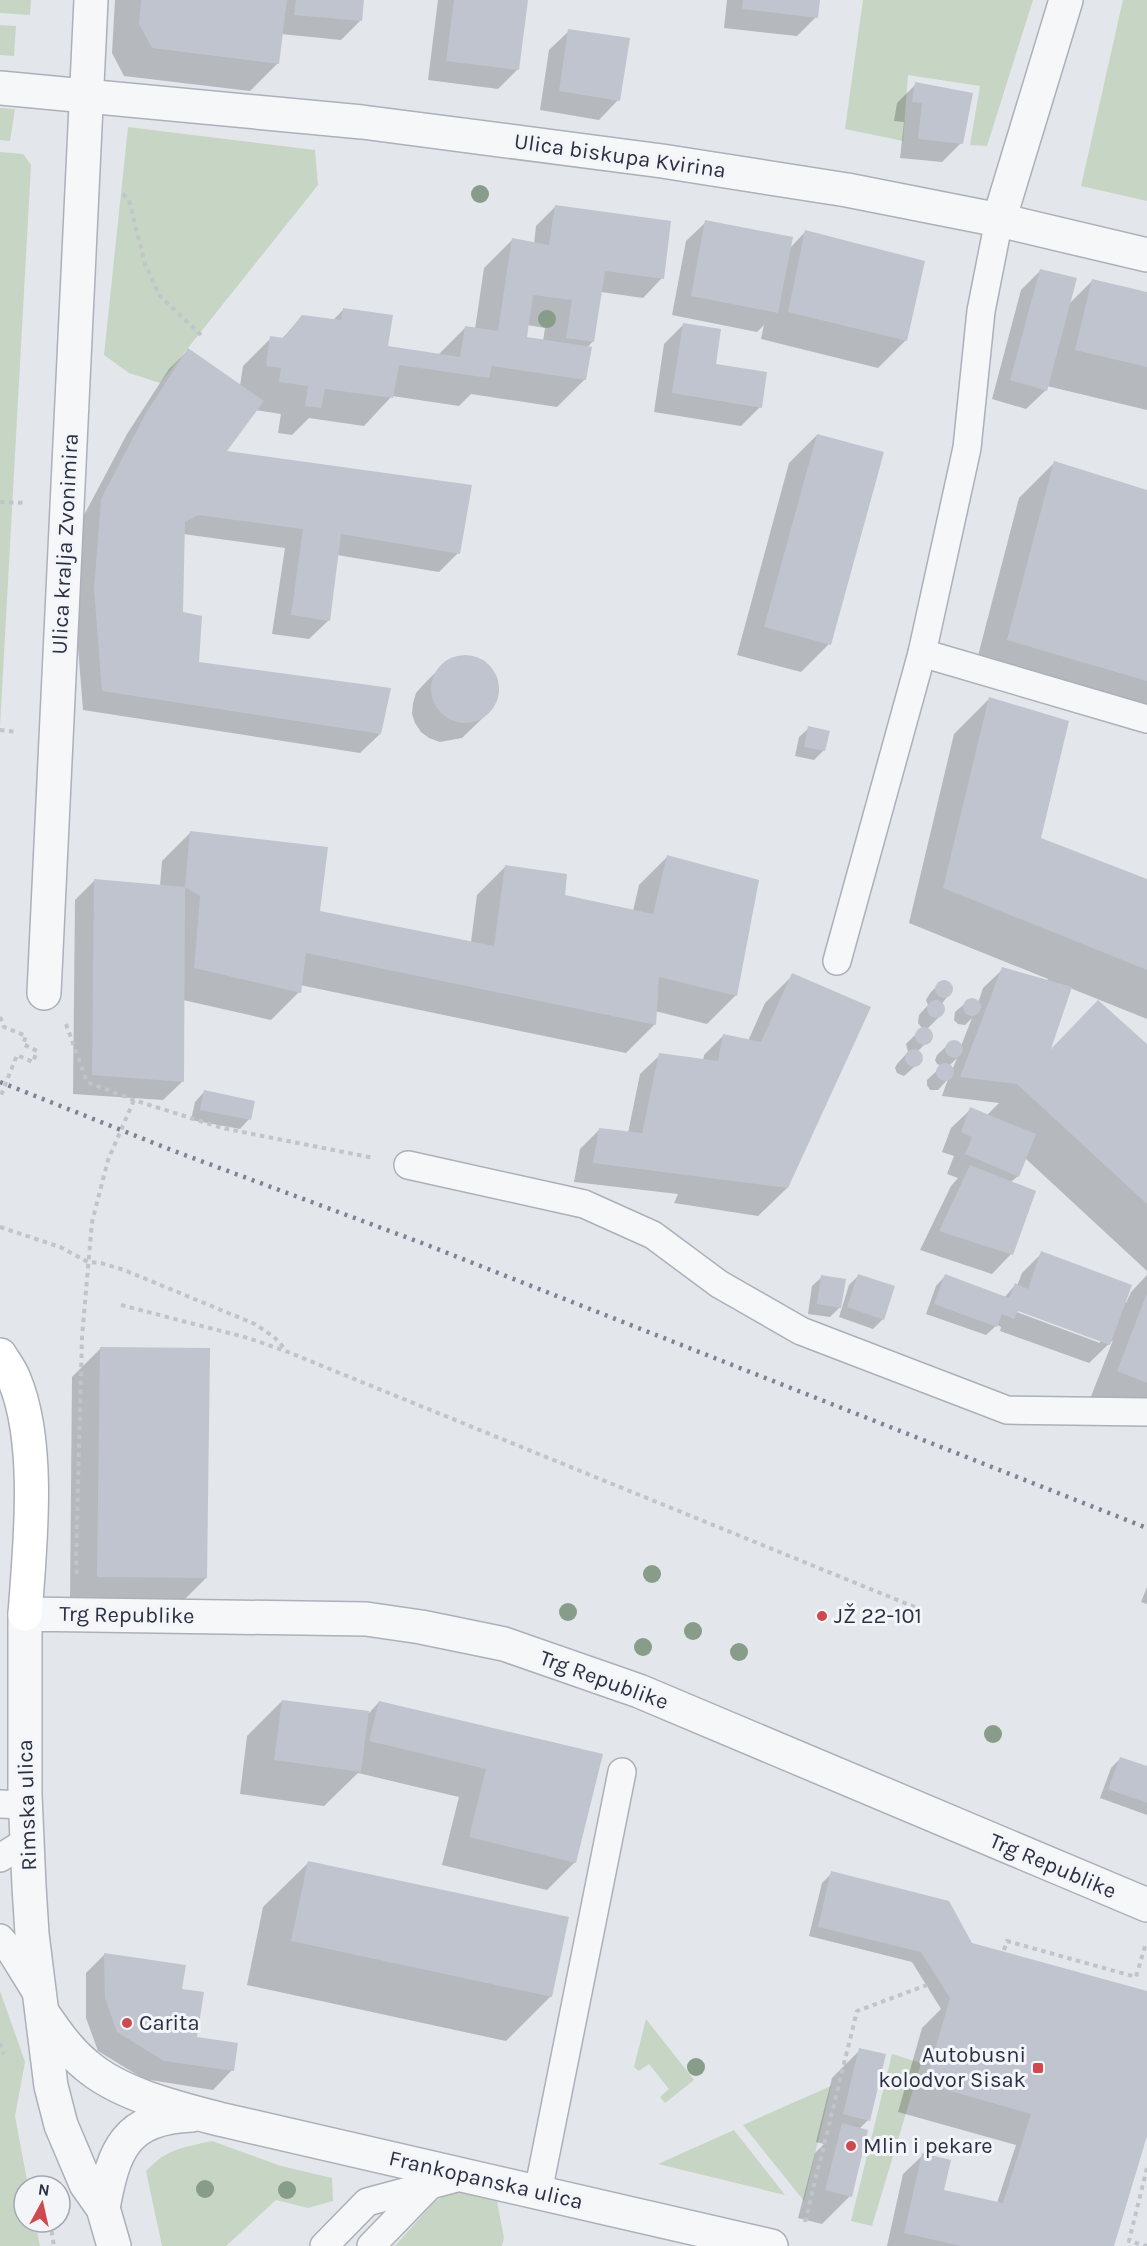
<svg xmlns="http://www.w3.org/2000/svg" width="1147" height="2246" font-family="Karla,sans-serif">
  <rect width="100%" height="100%" fill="#e3e6eb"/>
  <!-- green -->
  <g fill="#c7d5c4">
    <polygon points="0,0 31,0 30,15 0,13"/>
    <polygon points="863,0 1033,0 987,146 970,145 980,86 908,75 903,141 845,129"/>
    <polygon points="1123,0 1147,0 1147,201 1081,186"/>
    <polygon points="0,25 16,26 14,56 0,55"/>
    <polygon points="0,108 15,109 10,141 0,140"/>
    <polygon points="128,127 315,150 318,185 160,383 129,373 104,355"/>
    <polygon points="0,152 23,154 31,165 0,726"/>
    <polygon points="0,1991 25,2062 15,2116 28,2186 24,2186 24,2222 35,2222 40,2246 0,2246"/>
    <polygon points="646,2019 694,2080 665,2103 660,2097 669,2089 649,2064 639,2071 634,2067"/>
    <polygon points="892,2054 921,2063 872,2226 851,2221"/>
    <polygon points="831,2086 804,2201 743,2125"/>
    <polygon points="734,2130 785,2195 658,2164"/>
    <path d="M 212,2141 L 281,2166 L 332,2178 L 333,2201 L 308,2208 L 276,2200 L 226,2246 L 162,2246 L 146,2171 C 168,2148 182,2148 212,2141 Z"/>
    <polygon points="467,2183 495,2191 504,2238 502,2246 395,2246 435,2201"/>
  </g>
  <!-- shadow -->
  <g fill="#0003" fill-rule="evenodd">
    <polygon points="115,0 362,0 360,21 341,40 281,34 278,63 250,91 124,76 112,53"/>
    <polygon points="527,0 518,69 498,89 428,80 438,0"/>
    <polygon points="727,0 818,0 816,17 797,36 724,28"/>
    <polygon points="569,31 618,100 599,120 540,110 549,50"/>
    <polygon points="916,84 961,143 942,162 900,158 904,122 894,121 897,103"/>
    <path d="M 555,207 L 662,278 L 643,298 L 601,292 L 593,341 L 587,348 L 585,379 L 557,407 L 471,394 L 459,406 L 392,396 L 364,426 L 309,418 L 292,435 L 278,433 L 281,414 L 255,410 L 224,452 L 458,553 L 439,572 L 337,555 L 329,620 L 309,639 L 272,634 L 285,548 L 183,534 L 181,613 L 197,664 L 380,734 L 360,753 L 83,710 L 75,609 L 82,519 L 127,434 L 169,369 L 188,350 L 240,386 L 243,366 L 271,338 L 282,339 L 302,316 L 333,320 L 344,309 L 387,347 L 438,355 L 466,327 L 475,329 L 484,268 L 512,240 L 534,244 L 536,226 ZM 527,325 L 545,328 L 543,341 L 525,338 Z"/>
    <polygon points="706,222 790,248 805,232 906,340 878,368 761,339 764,325 757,332 672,315 686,241"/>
    <polygon points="1041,270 1069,304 1092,281 1147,294 1147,410 1047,386 1046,390 1026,409 992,399 1021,290"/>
    <polygon points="683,325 714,365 760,407 741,426 654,412 664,344"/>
    <polygon points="817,435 829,644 801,672 737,655 789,463"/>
    <polygon points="1054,463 1147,492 1147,726 973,675 1019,498"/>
    <polygon points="462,656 483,660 491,668 497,678 499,689 497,700 491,710 462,738 440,742 429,738 421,732 415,723 412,714 413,703 416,693 423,685 443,665 452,659"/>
    <path d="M 989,699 L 1039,839 L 1147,881 L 1147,1019 L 1070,988 L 1048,1052 L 1147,1046 L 1147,1271 L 1025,1158 L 1018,1176 L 1011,1182 L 1011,1254 L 992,1274 L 920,1250 L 951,1186 L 958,1178 L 947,1174 L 954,1156 L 942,1152 L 951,1128 L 971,1109 L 987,1115 L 999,1103 L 942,1096 L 948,1079 L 938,1090 L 930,1090 L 927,1085 L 927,1080 L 942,1066 L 937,1064 L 935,1060 L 937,1055 L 952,1041 L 959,1043 L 961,1046 L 972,1018 L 965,1025 L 958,1024 L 954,1020 L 955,1012 L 970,999 L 975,1000 L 978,1003 L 983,988 L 1003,969 L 1047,981 L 1048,979 L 909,923 L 954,734 ZM 957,1058 L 953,1068 L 949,1066 Z"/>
    <polygon points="809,728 824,750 814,760 795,756 799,737"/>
    <polygon points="190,833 319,912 471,942 477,895 505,867 563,896 633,911 639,885 667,857 757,881 735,996 707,1024 655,1011 654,1025 626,1053 300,985 299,992 271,1020 183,1000 183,1081 163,1100 73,1094 75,900 95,880 160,886 162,861"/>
    <polygon points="793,975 787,1188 758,1216 674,1203 678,1194 574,1182 580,1149 600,1129 628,1133 640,1074 660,1055 703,1061 704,1055 723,1036 748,1041 765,1003"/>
    <polygon points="945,982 949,984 952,990 941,1005 943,1008 943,1013 927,1029 930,1031 930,1039 918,1051 922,1056 921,1061 904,1076 897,1073 895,1068 897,1064 908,1052 906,1044 922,1028 918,1023 919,1015 928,1005 926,1000 930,993 940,983"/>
    <polygon points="204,1092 249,1119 240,1129 191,1120 195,1102"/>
    <path d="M 1042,1253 L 1126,1303 L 1131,1292 L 1147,1275 L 1147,1421 L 1090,1399 L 1113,1340 L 1089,1363 L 1000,1331 L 1001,1327 L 997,1325 L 986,1335 L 926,1314 L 936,1286 L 945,1276 L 1004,1298 L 1015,1285 L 1017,1286 L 1022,1273 ZM 1012,1307 L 1100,1340 L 1100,1343 L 1011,1310 Z"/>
    <polygon points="859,1275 883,1319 873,1329 839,1317 849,1285"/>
    <polygon points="822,1277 840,1307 830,1317 808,1314 812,1286"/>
    <polygon points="100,1349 206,1578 178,1606 70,1605 72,1377"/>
    <polygon points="1147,1587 1147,1604 1141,1602"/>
    <polygon points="282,1701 369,1713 379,1702 601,1755 575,1862 547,1890 442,1865 459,1797 358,1773 324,1806 240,1794 247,1736"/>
    <polygon points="1120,1759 1147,1768 1147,1815 1100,1798 1111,1768"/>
    <polygon points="308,1863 551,1996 506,2041 247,1985 263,1907"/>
    <polygon points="832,1873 971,1944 1147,1992 1147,2130 1113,2246 887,2246 903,2174 923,2155 942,2191 997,2203 1016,2145 898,2112 922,2028 941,2009 912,1962 809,1936 822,1883"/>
    <polygon points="105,1954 181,1990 196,2038 232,2070 213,2090 144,2079 98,2051 86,2018 86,1973"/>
    <polygon points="860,2050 868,2120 859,2129 850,2196 822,2224 798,2218 815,2153 824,2144 816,2142 832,2078"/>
  </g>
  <!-- building -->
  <g fill="#c0c4ce">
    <polygon points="141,0 287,0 279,64 152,48 139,24"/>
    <polygon points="296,0 364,0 362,21 294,15"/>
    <polygon points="454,0 528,0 519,70 446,61"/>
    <polygon points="743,0 820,0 818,18 742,9"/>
    <polygon points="568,29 630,38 620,101 559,91"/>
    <polygon points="915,82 973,93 963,144 918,139 922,103 912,102"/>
    <polygon points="555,205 671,221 664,279 605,271 594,342 566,338 572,300 533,295 527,337 592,347 586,380 492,366 489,378 399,365 393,398 325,389 321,408 305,406 308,386 279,382 281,368 266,366 270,336 284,338 302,315 341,320 343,308 393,315 388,346 460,357 465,326 498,331 512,238 549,245"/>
    <polygon points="705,220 793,237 778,313 691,296"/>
    <polygon points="805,230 925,261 907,341 788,312"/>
    <polygon points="1040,269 1077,278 1047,391 1010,380"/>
    <polygon points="1092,279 1147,292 1147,367 1075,350"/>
    <polygon points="683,323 721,329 716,364 767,372 762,408 672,393"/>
    <polygon points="188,348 264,401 227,451 472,485 460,554 341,534 330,621 291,615 303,529 198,515 185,522 183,612 202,616 199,662 391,688 381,734 102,691 94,589 101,499 146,413"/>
    <polygon points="817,434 884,452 831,645 764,627"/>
    <polygon points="1054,461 1147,490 1147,681 1007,640"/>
    <circle cx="465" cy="689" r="34"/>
    <polygon points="989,697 1069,721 1041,838 1147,879 1147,970 943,888"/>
    <polygon points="808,726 830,731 825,751 804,747"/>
    <polygon points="190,831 328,847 320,911 494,946 505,865 567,874 565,895 653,914 667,855 759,880 737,996 659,977 656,1025 306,953 301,993 194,968 200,896 185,887"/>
    <polygon points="94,879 185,887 184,1082 92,1075"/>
    <polygon points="1002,967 1072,987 1051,1049 1098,1000 1147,1044 1147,1204 1017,1084 960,1077"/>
    <polygon points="792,973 871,1007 788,1188 593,1163 599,1128 642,1133 659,1053 718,1061 723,1034 761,1042"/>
    <circle cx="944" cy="989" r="9"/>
    <circle cx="972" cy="1007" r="9"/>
    <circle cx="936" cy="1009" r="9"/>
    <circle cx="924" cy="1036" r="9"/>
    <circle cx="954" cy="1049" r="9"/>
    <circle cx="914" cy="1058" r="9"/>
    <circle cx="945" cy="1072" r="9"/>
    <polygon points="204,1090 255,1101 251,1120 200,1110"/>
    <polygon points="970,1107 1036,1134 1019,1177 965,1154 972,1137 961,1132"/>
    <polygon points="970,1165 1036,1191 1013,1255 939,1231"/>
    <polygon points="1041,1251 1132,1285 1110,1345 1018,1311 1014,1319 1002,1314 997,1327 934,1304 945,1274 1009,1298 1015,1283 1028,1289"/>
    <polygon points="858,1274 895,1286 884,1320 847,1307"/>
    <polygon points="821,1275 846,1279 841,1308 817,1304"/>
    <polygon points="1147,1293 1147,1383 1117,1371"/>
    <polygon points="100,1347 210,1348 207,1578 97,1577"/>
    <polygon points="282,1700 369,1711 361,1772 274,1760"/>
    <polygon points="379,1701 603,1754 576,1863 469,1837 486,1769 369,1741"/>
    <polygon points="1120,1757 1147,1766 1147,1803 1108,1789"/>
    <polygon points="308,1861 569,1917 552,1997 291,1941"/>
    <polygon points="831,1871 949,1901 972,1943 1147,1991 1147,2136 1114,2246 961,2246 904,2233 922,2153 951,2160 944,2190 1003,2203 1031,2114 925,2084 950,1998 921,1952 818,1927"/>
    <polygon points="104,1953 186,1965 182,1989 204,1992 197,2037 238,2043 234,2071 164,2061 117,2032 105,1998"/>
    <polygon points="859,2048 886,2054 870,2121 843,2114"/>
    <polygon points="842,2123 868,2130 852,2197 825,2190"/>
  </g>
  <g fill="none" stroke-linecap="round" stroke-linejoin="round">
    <!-- lane casing -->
    <g stroke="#acb0b9" stroke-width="30">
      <g id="lane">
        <polyline points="922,653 1147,719"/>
        <polyline points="837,961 922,653 967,448 981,311 999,220"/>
        <polyline points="408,1165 584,1204 653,1235 719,1284 801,1331 1007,1410 1147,1412"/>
        <polyline points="0,1804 25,1805"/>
        <polyline points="0,1858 27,1841"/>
        <polyline points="0,1938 8,1947 39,1997"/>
        <polyline points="538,2192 622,1772"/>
        <polyline points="324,2246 367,2202 464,2176"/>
        <polyline points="371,2246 430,2185"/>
      </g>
    </g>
    <!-- street casing -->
    <g stroke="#acb0b9" stroke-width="36">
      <g id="street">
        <polyline points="0,88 362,122 662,161 847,190 999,220 1147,255"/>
        <polyline points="999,220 1066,0"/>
        <polyline points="44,993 91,0"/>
        <path d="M 44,2015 C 57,2034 69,2051 86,2065 C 119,2094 177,2108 219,2119 L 771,2246"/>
        <path d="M 103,2208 C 114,2149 125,2118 192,2115"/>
        <polyline points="114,2246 103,2208 86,2184 61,2125 51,2086 32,1934 29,1886 25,1795 25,1614 366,1619 421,1627 504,1644 639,1691 1147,1905"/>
      </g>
    </g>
    <!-- secondary casing -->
    <g stroke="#acb0b9" stroke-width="36">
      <path id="secondary" d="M 0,1355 C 5,1363 11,1371 14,1379 C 41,1442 30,1546 25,1614"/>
    </g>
    <!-- path -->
    <g stroke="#c1c4ca" stroke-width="4" stroke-dasharray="4.5 4.5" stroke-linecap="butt">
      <polyline points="123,194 129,200 145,264 160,296 201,335"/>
      <polyline points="0,502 27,503"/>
      <polyline points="0,730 17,732"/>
      <polyline points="0,1017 4,1027 26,1036 23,1044 37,1051 33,1062 17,1055 0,1098"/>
      <polyline points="66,1024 87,1082 134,1100 222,1128 374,1158"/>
      <polyline points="0,1227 60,1247 88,1262 101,1263 124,1270 255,1324 274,1337 286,1350"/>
      <polyline points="121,1305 248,1338 288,1352 922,1610"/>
      <polyline points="77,1574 76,1560 82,1337 92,1222 108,1160 134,1100"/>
      <polyline points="1004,1950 1007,1941 1136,1977 1146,1943"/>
      <polyline points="0,2043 4,2054"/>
      <polyline points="1147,2168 1129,2241 1147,2246"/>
      <polyline points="50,2222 54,2246"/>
      <polyline points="805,2222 857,2011 927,1985"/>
    </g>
    <!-- lane -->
    <use href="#lane" stroke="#f6f7f9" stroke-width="27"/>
    <!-- street -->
    <use href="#street" stroke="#f6f7f9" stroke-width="33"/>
    <!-- secondary -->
    <use href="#secondary" stroke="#fff" stroke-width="33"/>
    <!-- rail -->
    <polyline stroke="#7d8395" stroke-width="4.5" stroke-dasharray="3 6" stroke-linecap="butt" points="0,1082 174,1151 422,1243 1147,1528"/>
  </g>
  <!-- trees -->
  <g fill="#879c89">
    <circle cx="480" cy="194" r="9"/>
    <circle cx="547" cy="319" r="9"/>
    <circle cx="652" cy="1574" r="9"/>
    <circle cx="568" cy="1612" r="9"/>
    <circle cx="693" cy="1631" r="9"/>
    <circle cx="643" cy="1647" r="9"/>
    <circle cx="739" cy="1652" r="9"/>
    <circle cx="993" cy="1734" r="9"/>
    <circle cx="696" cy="2067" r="9"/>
    <circle cx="205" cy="2189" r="9"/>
    <circle cx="287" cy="2190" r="9"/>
  </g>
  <!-- markers -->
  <g fill="#cf4a4e" stroke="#f3f5f8" stroke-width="2">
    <circle cx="822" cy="1616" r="6"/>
    <circle cx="127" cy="2023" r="6"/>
    <rect x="1032" y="2062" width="12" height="12" rx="3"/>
    <circle cx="851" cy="2146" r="6"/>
  </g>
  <g text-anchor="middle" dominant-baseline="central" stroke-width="6" stroke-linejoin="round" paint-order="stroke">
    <!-- street labels -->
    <g font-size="22" fill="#2b3144" stroke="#f3f5f8">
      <text transform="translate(620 156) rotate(8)">Ulica biskupa Kvirina</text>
      <text transform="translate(65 544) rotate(-87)">Ulica kralja Zvonimira</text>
      <text transform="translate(127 1615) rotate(1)">Trg Republike</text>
      <text transform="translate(604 1680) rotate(20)">Trg Republike</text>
      <text transform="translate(27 1805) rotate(-92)">Rimska ulica</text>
      <text transform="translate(1053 1866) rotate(23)">Trg Republike</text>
      <text transform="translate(486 2180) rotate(13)">Frankopanska ulica</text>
    </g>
    <!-- poi labels -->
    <g font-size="22" fill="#2b3144" stroke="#f3f5f8" text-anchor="start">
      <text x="834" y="1616">JŽ 22-101</text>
      <text x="139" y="2023">Carita</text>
      <text x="1026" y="2055" text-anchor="end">Autobusni<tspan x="1026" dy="25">kolodvor Sisak</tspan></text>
      <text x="863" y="2146">Mlin i pekare</text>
    </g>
  </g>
  <!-- north arrow -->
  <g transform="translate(42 2204) rotate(8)"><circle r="28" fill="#f3f5f8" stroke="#a3a7b0" stroke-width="1.5"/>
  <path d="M0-4.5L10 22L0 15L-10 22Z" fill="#cf4a4e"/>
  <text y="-9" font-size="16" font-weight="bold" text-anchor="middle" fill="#2b3144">N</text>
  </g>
</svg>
